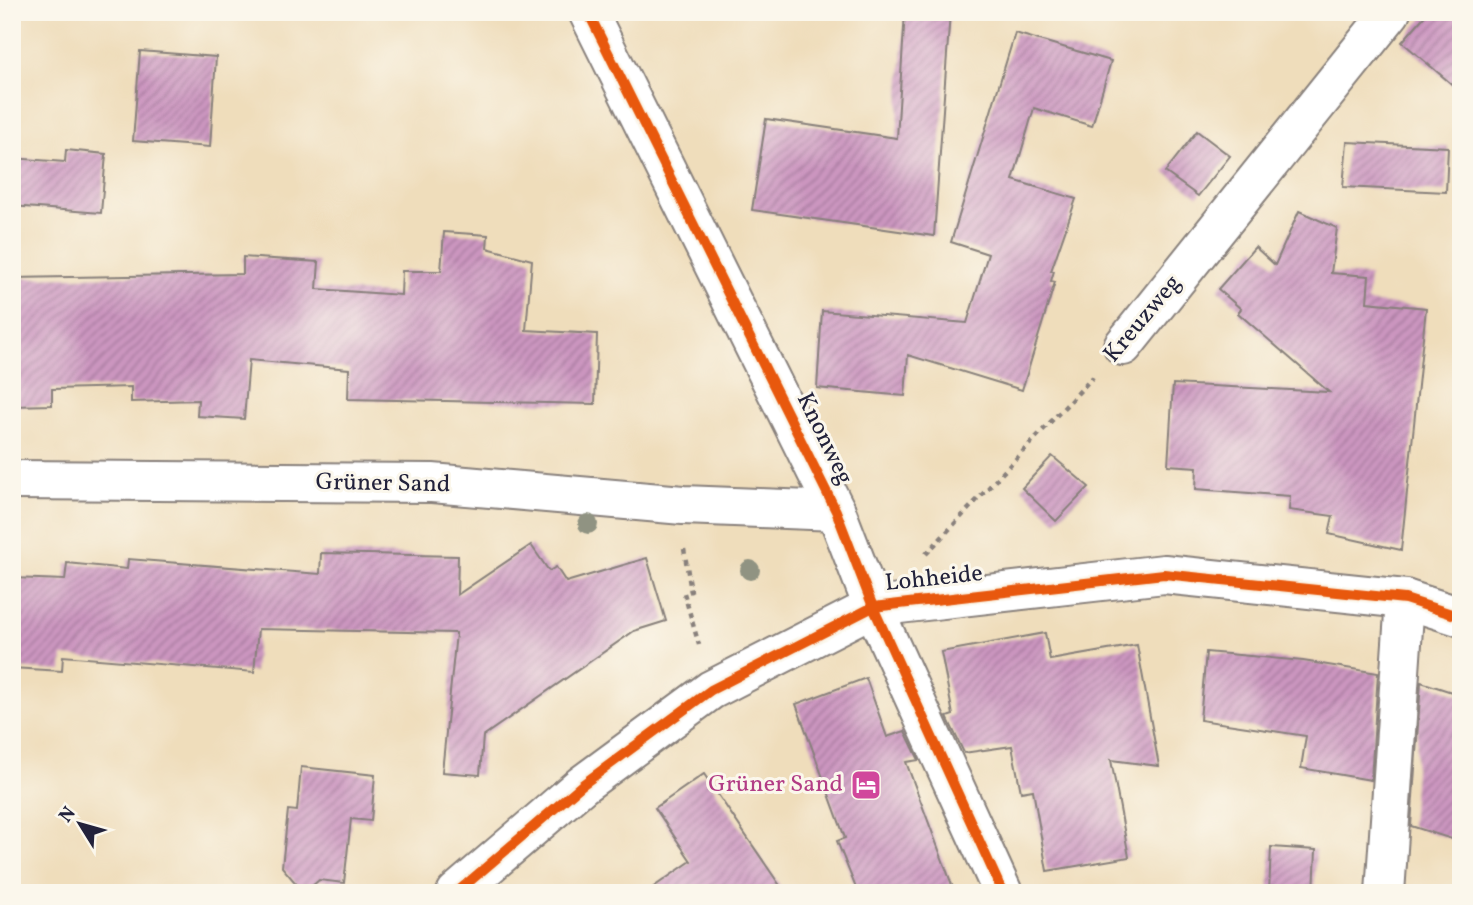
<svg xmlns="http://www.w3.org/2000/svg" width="1473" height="905" font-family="Vollkorn,serif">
  <defs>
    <pattern id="building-hatch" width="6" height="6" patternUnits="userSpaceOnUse" patternTransform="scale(1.75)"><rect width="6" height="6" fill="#cc96c0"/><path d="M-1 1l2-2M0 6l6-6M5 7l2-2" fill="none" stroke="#a57a9d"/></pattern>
  </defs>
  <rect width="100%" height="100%" fill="#fbf7ec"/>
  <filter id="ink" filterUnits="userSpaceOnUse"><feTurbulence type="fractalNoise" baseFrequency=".0143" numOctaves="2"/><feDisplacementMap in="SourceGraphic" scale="14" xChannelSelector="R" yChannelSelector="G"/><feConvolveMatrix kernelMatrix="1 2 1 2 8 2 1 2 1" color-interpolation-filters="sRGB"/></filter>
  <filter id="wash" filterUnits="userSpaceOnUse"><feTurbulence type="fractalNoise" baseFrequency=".00686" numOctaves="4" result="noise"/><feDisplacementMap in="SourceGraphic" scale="28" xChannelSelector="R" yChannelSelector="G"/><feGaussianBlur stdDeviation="1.57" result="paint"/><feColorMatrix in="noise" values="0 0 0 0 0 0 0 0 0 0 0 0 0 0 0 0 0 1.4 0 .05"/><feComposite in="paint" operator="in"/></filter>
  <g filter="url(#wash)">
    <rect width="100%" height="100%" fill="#efddbb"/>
    <g id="blocks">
      <!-- building -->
      <g fill="url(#building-hatch)">
        <polygon points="905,12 950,12 934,236 752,210 766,119 897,138"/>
        <polygon points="1428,12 1461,12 1461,92 1402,42"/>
        <polygon points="1015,33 1111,61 1092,126 1034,108 1013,180 1076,199 1051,271 1054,271 1051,281 1055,282 1022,390 908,355 905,396 817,388 822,311 967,323 988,254 951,242"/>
        <polygon points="140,51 216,57 210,147 133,141"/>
        <polygon points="1197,131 1230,156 1198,196 1165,172"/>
        <polygon points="1347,142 1448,147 1446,192 1343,187"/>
        <polygon points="66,150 106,154 101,213 12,206 12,158 65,162"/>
        <polygon points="1299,211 1337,228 1331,273 1369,276 1367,302 1426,308 1401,550 1329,534 1333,516 1289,510 1290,496 1196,489 1197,467 1168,465 1173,384 1329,392 1238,313 1241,309 1218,289 1255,247 1275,265"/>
        <polygon points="444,232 488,235 487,248 532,260 526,330 597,334 595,404 348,399 349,369 249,360 244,419 197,416 198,400 131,402 131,387 52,389 52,405 12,406 12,278 243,274 243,257 319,262 317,289 401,295 402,271 441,271"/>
        <polygon points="1052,456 1089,487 1056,521 1022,488"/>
        <polygon points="531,545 549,571 556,567 566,582 647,558 666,621 634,631 483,736 480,775 442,772 456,633 258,629 254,672 63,656 62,671 12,668 12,578 65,580 67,563 127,569 128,559 320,574 321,553 458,556 457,595"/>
        <polygon points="1045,633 1050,660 1137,645 1159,766 1111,760 1129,857 1047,871 1033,790 1021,792 1012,746 964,753 947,717 953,715 941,652"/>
        <polygon points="1206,652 1303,661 1378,673 1371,780 1301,768 1306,736 1200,720"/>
        <polygon points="866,678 887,737 905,731 919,760 906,762 955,893 858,893 837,841 845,838 796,704"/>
        <polygon points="1421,682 1461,695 1461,842 1411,826"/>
        <polygon points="301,767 375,775 371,821 351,819 344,883 319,880 304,893 282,867 288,810 297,811"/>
        <polygon points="704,774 785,893 645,893 691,861 655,808"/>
        <polygon points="1271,847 1316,850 1314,893 1269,893"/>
      </g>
    </g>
  </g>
  <g filter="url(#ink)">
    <use href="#blocks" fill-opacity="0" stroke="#88807b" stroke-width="2"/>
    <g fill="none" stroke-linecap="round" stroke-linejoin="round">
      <!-- minor casing -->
      <g stroke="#88807b" stroke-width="42">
        <g id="minor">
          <polyline points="588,12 836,511 873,607 1003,893"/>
          <polyline points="1123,346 1391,12"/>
          <polyline points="12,480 432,483 683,505 836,511"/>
          <polyline points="456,893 582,785 711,690 873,607 1164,574 1405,599 1461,617"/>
          <polyline points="1385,893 1405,599"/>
        </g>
      </g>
      <!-- path -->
      <g stroke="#88807b" stroke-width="4.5" stroke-dasharray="5 5" stroke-linecap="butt">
        <polyline points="684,549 691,591 684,593 699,645"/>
        <polyline points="926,554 1093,377"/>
      </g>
      <!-- minor -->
      <use href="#minor" stroke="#fff" stroke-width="38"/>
      <!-- cycleway casing -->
      <g stroke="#fbf7ec" stroke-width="15">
        <g id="cycleway">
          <polyline points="588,12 836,511 873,607 1003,893"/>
          <polyline points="456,893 582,785 711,690 873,607 1164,574 1405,599 1461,617"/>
        </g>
      </g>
      <!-- cycleway -->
      <use href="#cycleway" stroke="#e8590c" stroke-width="10"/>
    </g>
    <!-- trees -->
    <g fill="#909382">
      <circle cx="588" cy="524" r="10"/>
      <circle cx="750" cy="570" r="10"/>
    </g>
  </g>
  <!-- icons -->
  <defs>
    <g id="hotel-square" transform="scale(1.575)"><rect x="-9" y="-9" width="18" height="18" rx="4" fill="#d1479c" stroke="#fbf7ec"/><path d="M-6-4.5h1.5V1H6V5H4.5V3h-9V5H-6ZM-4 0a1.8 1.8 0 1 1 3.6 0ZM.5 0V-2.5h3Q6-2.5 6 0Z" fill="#fff"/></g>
  </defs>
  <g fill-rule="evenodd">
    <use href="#hotel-square" x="866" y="785"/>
  </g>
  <g text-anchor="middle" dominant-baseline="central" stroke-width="6" stroke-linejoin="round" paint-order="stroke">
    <!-- street labels -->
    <g font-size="24" fill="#22223b" stroke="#fbf7ec">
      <text transform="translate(1143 319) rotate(-50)">Kreuzweg</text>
      <text transform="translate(824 439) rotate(64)">Knonweg</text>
      <text transform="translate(383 484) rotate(1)">Grüner Sand</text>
      <text transform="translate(934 579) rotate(-6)">Lohheide</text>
    </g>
    <!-- hotel labels -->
    <g font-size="24" fill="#b23c85" stroke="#fbf7ec" text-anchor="end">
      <text x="843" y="785">Grüner Sand</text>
    </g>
  </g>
  <!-- margin -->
  <rect width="1473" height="905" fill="none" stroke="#fbf7ec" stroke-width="42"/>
  <!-- north arrow -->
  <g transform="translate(80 824) rotate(307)" stroke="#fbf7ec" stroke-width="5" paint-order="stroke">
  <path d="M0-5L12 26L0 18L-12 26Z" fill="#22223b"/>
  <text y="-10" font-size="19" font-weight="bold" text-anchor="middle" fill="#22223b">N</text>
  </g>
</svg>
